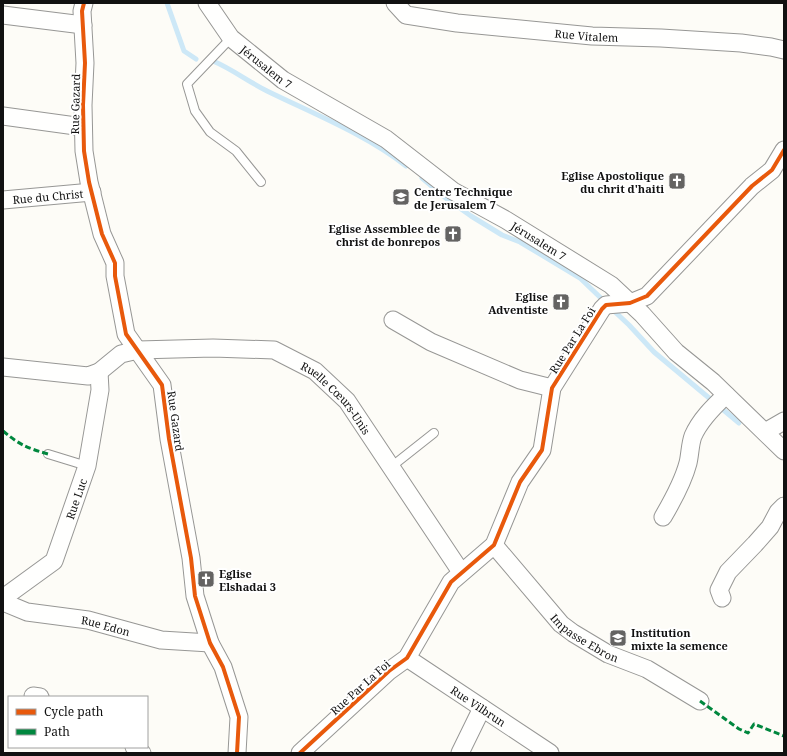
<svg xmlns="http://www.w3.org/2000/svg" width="787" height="756" font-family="'Noto Serif',serif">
  <rect width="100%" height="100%" fill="#fdfcf7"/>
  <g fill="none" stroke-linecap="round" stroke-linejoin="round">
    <!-- stream -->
    <g stroke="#cde8f7" stroke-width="5">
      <polyline points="167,3 184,51 196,59"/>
      <path d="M 213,61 C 232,69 249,82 267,91 C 314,114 365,134 406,166"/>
      <polyline points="422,178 447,199 471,216 502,235 520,242 580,278 605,302"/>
      <polyline points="612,309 629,325 654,352 739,423"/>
    </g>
    <!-- service casing -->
    <g stroke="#979795" stroke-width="10">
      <g id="service">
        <polyline points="231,38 187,84 195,111 210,132 236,151 261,182"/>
        <polyline points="48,454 87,466"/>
        <polyline points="391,467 434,433"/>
      </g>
    </g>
    <!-- minor casing -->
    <g stroke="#979795" stroke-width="19">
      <g id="minor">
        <polyline points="84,3 82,11 85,63 83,105 84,151 89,182 102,234 115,263 115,276 126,334 162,385 169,439 191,558 195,596 210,643 223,667 239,717 237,753"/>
        <path id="s1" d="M 207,3 L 231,38 L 283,80 L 386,139 L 453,191 L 506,220 L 611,285 L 642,314 L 676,352 L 713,382 L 784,451"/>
        <path id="s2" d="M 395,3 L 406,15 L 457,23 L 592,36 L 661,38 L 741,43 L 771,47 L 784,50"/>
        <polyline points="3,15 83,25"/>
        <polyline points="3,116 83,127"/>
        <path id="s3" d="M 3,200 L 92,192"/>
        <polyline points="393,320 431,342 520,380 552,388"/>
        <path id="s4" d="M 3,367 L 88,376 L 99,372 L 121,354 L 138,350 L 213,348 L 274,350 L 315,371 L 347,401 L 461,572"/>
        <polyline points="765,432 784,421"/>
        <path d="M 663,517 C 673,500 683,482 688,463 C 690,455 690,444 693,436 C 700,420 713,407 726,395"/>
        <path id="s5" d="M 494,545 L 561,624 L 573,633 L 608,654 L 647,669 L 700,701"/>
        <path id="s6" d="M 3,598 L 54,561 L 87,466 L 100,390 L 99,372"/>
        <polyline points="722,598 719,590 728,572 755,544 770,527 778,512 784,506"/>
        <path id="s7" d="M 3,602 L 27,612 L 88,620 L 161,640 L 210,643"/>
        <path id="s8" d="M 407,658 L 550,753"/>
        <polyline points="33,696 40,697"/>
        <polyline points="134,747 142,753"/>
        <polyline points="300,753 389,671 407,658 451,582 494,545 520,482 542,450 552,388 602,309 606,305 630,303 647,296 752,186 772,170 784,150"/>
        <polyline points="460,753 482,708"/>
      </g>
    </g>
    <!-- service -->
    <use href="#service" stroke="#fffffe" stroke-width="8"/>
    <!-- minor -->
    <use href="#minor" stroke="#fffffe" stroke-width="17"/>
    <!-- quiet -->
    <g stroke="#00873e" stroke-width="3" stroke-dasharray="6 3" stroke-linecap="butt">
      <path d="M 3,431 C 20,445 27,448 48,454"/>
      <polyline points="700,701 739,729 748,733 754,724 784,736"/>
    </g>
    <!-- cycleway casing -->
    <g stroke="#fff" stroke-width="6">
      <g id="cycleway">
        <polyline points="84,3 82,11 85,63 83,105 84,151 89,182 102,234 115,263 115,276 126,334 162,385 169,439 191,558 195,596 210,643 223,667 239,717 237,753"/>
        <polyline points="300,753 389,671 407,658 451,582 494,545 520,482 542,450 552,388 602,309 606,305 630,303 647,296 752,186 772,170 784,150"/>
      </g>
    </g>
    <!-- cycleway -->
    <use href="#cycleway" stroke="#e8590c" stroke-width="4"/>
  </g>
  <!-- icons -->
  <defs>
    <g id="church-square" transform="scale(0.9)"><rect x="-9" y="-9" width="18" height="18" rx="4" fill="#646362" stroke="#fff"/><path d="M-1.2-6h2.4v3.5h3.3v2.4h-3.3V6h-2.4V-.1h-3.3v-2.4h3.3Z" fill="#fff"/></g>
    <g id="university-square" transform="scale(0.9)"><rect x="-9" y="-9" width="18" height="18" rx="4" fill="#646362" stroke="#fff"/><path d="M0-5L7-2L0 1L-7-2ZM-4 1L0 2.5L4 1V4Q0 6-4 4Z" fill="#fff"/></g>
    <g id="school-square" transform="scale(0.9)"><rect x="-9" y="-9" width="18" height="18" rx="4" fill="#646362" stroke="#fff"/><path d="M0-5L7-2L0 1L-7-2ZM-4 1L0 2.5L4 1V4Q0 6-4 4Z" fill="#fff"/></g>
  </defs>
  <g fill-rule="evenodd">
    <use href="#church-square" x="677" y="181"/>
    <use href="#university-square" x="401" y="197"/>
    <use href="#church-square" x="453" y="234"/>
    <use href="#church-square" x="561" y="302"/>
    <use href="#church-square" x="206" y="579"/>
    <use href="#school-square" x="618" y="638"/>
  </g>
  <g text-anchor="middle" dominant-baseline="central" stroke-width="4" stroke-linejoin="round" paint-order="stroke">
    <!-- street labels -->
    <g font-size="11" fill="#111" stroke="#fff">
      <text stroke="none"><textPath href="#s2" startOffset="198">Rue Vitalem</textPath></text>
      <text stroke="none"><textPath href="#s1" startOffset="88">Jérusalem 7</textPath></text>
      <text transform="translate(75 104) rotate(-89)">Rue Gazard</text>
      <text stroke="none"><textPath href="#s3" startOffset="45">Rue du Christ</textPath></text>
      <text stroke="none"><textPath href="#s1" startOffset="412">Jérusalem 7</textPath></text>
      <text transform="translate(572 340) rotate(-58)">Rue Par La Foi</text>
      <text stroke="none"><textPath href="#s4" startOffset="359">Ruelle Cœurs-Unis</textPath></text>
      <text transform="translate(176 421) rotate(82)">Rue Gazard</text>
      <text stroke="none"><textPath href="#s6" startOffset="129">Rue Luc</textPath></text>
      <text stroke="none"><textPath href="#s7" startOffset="106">Rue Edon</textPath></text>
      <text stroke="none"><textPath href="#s5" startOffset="131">Impasse Ebron</textPath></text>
      <text transform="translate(360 687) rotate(-42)">Rue Par La Foi</text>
      <text stroke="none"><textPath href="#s8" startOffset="86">Rue Vilbrun</textPath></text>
    </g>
    <!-- poi labels -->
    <g font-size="11" font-weight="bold" fill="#111" stroke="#fff" text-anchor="end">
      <text x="664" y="175">Eglise Apostolique<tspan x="664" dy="13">du chrit d'haiti</tspan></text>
      <text x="414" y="191" text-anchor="start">Centre Technique<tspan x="414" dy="13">de Jerusalem 7</tspan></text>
      <text x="440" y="228">Eglise Assemblee de<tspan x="440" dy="13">christ de bonrepos</tspan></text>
      <text x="548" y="296">Eglise<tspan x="548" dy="13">Adventiste</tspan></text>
      <text x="219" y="573" text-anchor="start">Eglise<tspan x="219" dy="13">Elshadai 3</tspan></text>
      <text x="631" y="632" text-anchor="start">Institution<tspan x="631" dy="13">mixte la semence</tspan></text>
    </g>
  </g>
  <!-- border -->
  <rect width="787" height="756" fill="none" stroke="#111111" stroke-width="8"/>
  <!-- legend -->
  <rect x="8" y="696" width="140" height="52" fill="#ffffff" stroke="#a0a0a0"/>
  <rect x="16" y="709" width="20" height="6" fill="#e8590c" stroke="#a0a0a0"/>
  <text x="44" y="716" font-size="12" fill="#111111">Cycle path</text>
  <rect x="16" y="729" width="20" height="6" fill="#00873e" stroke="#a0a0a0"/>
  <text x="44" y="736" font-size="12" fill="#111111">Path</text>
</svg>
